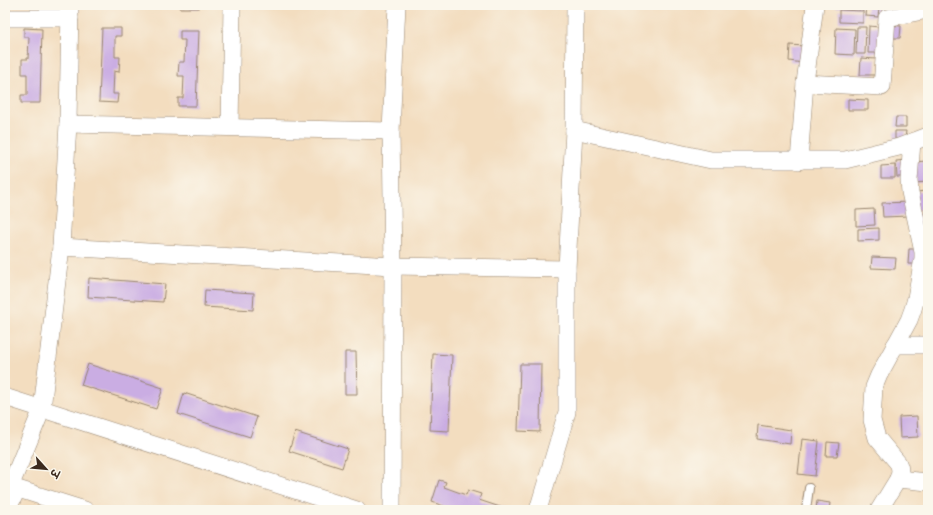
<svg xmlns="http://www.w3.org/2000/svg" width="933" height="515" font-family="Delius,'Playpen Sans Deva',sans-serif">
  <rect width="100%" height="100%" fill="#fbf7ec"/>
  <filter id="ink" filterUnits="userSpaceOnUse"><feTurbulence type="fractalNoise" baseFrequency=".025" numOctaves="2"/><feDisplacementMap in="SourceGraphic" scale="8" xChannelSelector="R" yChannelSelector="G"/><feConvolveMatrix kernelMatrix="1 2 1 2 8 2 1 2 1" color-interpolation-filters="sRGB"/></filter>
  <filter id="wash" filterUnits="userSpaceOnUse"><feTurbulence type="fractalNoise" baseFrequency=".012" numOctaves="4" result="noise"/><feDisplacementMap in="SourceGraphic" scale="16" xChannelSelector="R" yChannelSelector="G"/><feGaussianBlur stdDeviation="0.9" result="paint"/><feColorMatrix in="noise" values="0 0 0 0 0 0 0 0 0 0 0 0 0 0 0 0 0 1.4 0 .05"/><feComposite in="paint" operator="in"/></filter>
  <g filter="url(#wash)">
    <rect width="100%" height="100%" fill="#f3ddbf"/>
    <g id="blocks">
      <!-- building -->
      <g fill="#caade3">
        <rect x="180" y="5" width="19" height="3"/>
        <polygon points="834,5 861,5 861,8 834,7"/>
        <polygon points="867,6 879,7 878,17 866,16"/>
        <polygon points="839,10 863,11 863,23 839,22"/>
        <polygon points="888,25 901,26 900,38 887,38"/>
        <polygon points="869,26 879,27 878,53 868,53"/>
        <polygon points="857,27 866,27 865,54 856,54"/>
        <polygon points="24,28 42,29 40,103 21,103 21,95 27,95 27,74 22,74 22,59 28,59 29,37 24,37"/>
        <polygon points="102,28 121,28 121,36 115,36 115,57 120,57 119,72 114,71 113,94 118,94 117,103 99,102"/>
        <polygon points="836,28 855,29 854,55 835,54"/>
        <polygon points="180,31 199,31 196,106 178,106 178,98 183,98 184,76 178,76 179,62 184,62 185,40 180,40"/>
        <polygon points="790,45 804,46 803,63 789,61"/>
        <polygon points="861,58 876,59 875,75 860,75"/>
        <polygon points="848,99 868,100 868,110 848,110"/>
        <polygon points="896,117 906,117 906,127 895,127"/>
        <polygon points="895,131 906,131 905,139 895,139"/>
        <polygon points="907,160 908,177 897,177 896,161"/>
        <polygon points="928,161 928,182 913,183 911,162"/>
        <polygon points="895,165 895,178 881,178 881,166"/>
        <polygon points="928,191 928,209 915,210 914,192"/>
        <polygon points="909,202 909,216 883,217 882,203"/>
        <polygon points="874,209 875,225 856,226 856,210"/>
        <polygon points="918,214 928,214 928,222 918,223"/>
        <polygon points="879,228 879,240 858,241 858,229"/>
        <polygon points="909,249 921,249 920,264 908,264"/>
        <polygon points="872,257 896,258 895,269 871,268"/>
        <polygon points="89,278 165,284 163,302 88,297"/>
        <polygon points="205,290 254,293 253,310 204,307"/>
        <polygon points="345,352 356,352 357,394 345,394"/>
        <polygon points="433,354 452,355 449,431 430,430"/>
        <polygon points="88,364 163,388 156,409 81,385"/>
        <polygon points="520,364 541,364 540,432 518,431"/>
        <polygon points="184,393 257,417 250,437 178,414"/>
        <polygon points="917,416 918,437 900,438 899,417"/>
        <polygon points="758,425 791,430 790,444 757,439"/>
        <polygon points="295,432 348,449 342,468 289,451"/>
        <polygon points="802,439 819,441 815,476 798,474"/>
        <polygon points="827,442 839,443 837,456 826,456"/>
        <polygon points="439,480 446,482 444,487 466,495 468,490 481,494 479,500 509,510 455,510 432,502"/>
        <polygon points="817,501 830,503 829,510 816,510"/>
      </g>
    </g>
  </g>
  <g filter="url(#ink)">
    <use href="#blocks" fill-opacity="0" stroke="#97846e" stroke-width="1"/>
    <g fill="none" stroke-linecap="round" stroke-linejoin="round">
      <!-- lane casing -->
      <g stroke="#97846e" stroke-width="10">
        <polyline id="lane" points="806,510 809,488"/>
      </g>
      <!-- street casing -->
      <g stroke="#97846e" stroke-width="18">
        <g id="street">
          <polyline points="5,18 70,18"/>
          <polyline points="805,83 882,87 887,18 928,10"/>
          <polyline points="68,124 391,131"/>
          <polyline points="230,127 232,5"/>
          <polyline points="574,130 711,160 845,160 899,147 928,136"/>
          <polyline points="799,161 805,83 815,5"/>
          <polyline points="61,247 393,266 567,269"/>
          <polyline points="895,345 928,345"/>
          <polyline points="5,397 357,510"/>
          <polyline points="898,479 928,482"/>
          <polyline points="12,482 42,409 61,247 68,124 70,5"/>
          <polyline points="15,488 85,510"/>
          <polyline points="7,510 14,496 15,488 12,482 7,481"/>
          <polyline points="392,510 393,266 391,131 397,5"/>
          <polyline points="538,510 567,412 567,269 574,130 575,5"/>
          <path d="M 879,510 L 898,479 C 900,473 901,469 898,463 L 877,438 L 872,420 L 874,387 L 879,375 L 909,320 L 913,309 L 916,298 L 923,258 L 923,252 L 910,192 L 909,180 L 912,142"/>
        </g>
      </g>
      <!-- lane -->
      <use href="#lane" stroke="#fff" stroke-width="8"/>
      <!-- street -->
      <use href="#street" stroke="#fff" stroke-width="17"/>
    </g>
  </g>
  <!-- margin -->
  <rect width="933" height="515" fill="none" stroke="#fbf7ec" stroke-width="20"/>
  <!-- north arrow -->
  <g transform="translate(46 469) rotate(117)" stroke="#fbf7ec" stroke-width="3" paint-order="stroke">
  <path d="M0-3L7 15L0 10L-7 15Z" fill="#3b2a1e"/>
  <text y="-6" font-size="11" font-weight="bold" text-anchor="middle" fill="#3b2a1e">उ</text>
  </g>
</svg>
